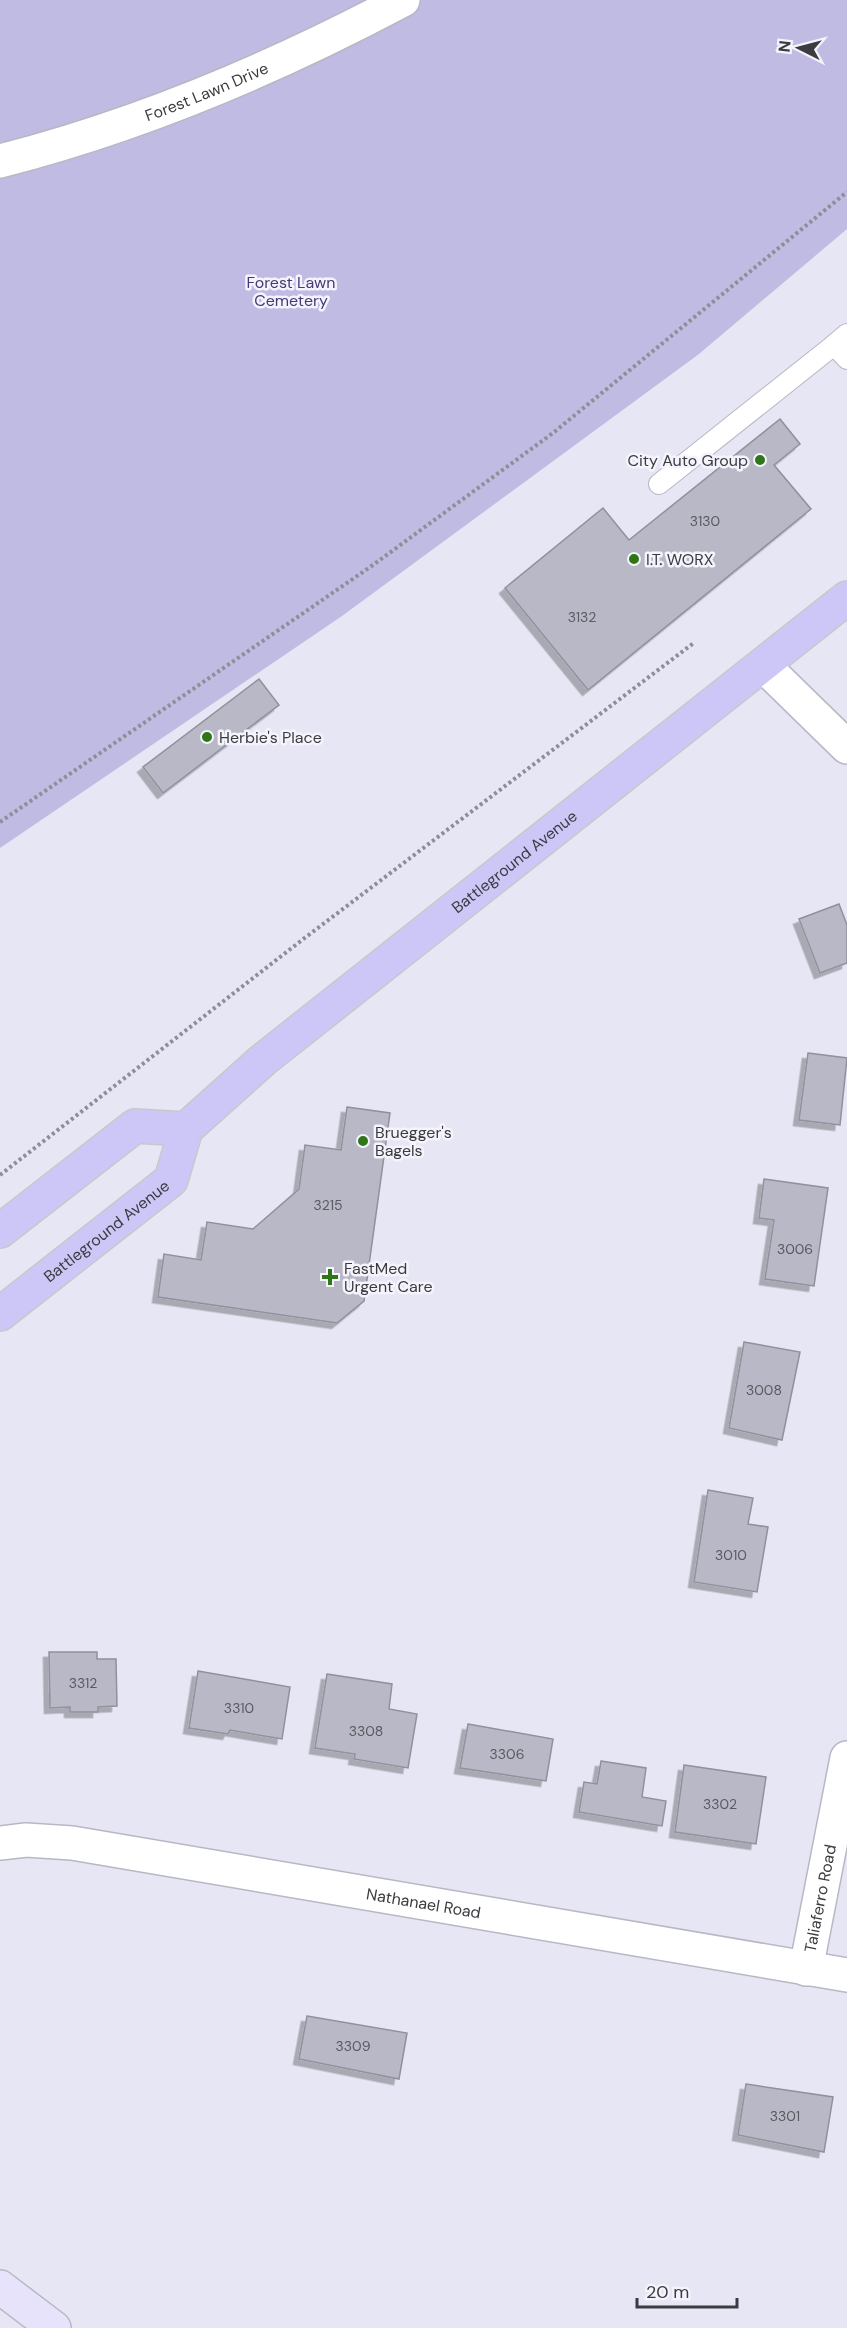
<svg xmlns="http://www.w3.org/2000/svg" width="847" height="2328" font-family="'DM Sans',sans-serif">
  <defs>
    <filter id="shadow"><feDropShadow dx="-5.5" dy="5.5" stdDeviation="0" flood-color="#0004"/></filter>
  </defs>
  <rect width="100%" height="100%" fill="#e7e6f4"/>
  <!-- green -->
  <polygon fill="#bfbbe2" points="0,0 847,0 847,229 699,354 342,616 0,848"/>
  <!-- building -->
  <g fill="#b9b8c6" stroke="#92909d" stroke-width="1.5" filter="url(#shadow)">
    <polygon points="780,419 800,444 774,465 811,509 588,690 505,588 603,508 629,540"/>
    <polygon points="259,679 279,705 163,793 143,767"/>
    <polygon points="839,904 847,925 847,963 820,973 799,919"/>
    <polygon points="808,1053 847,1058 840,1125 799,1120"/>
    <polygon points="347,1107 390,1113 364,1301 337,1323 158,1297 164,1254 201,1260 207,1222 253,1229 299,1189 305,1145 341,1150"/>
    <polygon points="764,1179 828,1188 814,1286 765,1279 774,1220 759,1218"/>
    <polygon points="744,1342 800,1352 782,1440 729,1428"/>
    <polygon points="708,1490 753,1498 748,1524 768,1527 757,1592 694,1582"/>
    <polygon points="49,1652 97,1652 97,1659 116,1659 117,1706 98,1707 98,1712 70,1712 70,1707 50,1708"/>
    <polygon points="198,1671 290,1687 282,1739 230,1730 228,1734 189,1728"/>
    <polygon points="327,1674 392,1684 389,1709 417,1714 408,1768 354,1759 355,1754 315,1748"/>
    <polygon points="468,1724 553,1739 546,1781 460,1768"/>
    <polygon points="601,1761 646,1768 642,1797 666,1801 662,1826 579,1812 584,1782 597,1784"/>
    <polygon points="684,1765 766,1777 756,1844 675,1832"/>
    <polygon points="307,2016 407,2033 399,2079 299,2059"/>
    <polygon points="746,2084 833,2097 824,2152 738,2135"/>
  </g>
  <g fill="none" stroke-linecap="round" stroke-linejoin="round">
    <!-- lane casing -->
    <g stroke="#b8b7c4" stroke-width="22">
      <g id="lane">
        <polyline points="847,334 834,345 847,359"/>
        <polyline points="659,484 834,345"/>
      </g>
    </g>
    <!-- street casing -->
    <g stroke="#b8b7c4" stroke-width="36">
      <g id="street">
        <path id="s1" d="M 0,161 C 141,125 275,68 403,0"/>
        <polyline points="764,666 847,747"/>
        <path id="s2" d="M 0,1843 L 26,1840 L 72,1843 L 847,1975"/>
        <path id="s3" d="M 806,1969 L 847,1758"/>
      </g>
    </g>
    <!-- secondary casing -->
    <g stroke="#b8b7c4" stroke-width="36">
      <polyline id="secondary" points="0,2287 54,2328"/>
    </g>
    <!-- primary casing -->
    <g stroke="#c8c8ca" stroke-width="36">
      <g id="primary">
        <polyline points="0,1231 135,1126 186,1129"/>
        <path id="s4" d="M 0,1314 L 171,1180 L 186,1129 L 263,1060 L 847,598"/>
      </g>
    </g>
    <!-- path -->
    <g stroke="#8e8e97" stroke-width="4" stroke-dasharray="3 3" stroke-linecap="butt">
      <polyline points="0,822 373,565 553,433 847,192"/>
      <polyline points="0,1175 302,940 695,642"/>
    </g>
    <!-- lane -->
    <use href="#lane" stroke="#fff" stroke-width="20"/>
    <!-- street -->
    <use href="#street" stroke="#fff" stroke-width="33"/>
    <!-- secondary -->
    <use href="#secondary" stroke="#e6e3fb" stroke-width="33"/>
    <!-- primary -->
    <use href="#primary" stroke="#cdc7f8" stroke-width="33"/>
  </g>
  <!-- markers -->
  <g fill="#2f7619" stroke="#f5f4fd" stroke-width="2">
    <circle cx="760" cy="460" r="6"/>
    <circle cx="634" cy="559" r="6"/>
    <circle cx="207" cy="737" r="6"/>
    <circle cx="363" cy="1141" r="6"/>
    <path d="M327 1268h6v6h6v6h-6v6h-6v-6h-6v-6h6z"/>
  </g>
  <g text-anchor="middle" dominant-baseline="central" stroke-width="5" stroke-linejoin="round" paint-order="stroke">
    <!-- number labels -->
    <g font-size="14" fill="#5a5a62">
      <text x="705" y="521">3130</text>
      <text x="582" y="617">3132</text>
      <text x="328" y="1205">3215</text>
      <text x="795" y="1249">3006</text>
      <text x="764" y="1390">3008</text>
      <text x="731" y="1555">3010</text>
      <text x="83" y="1683">3312</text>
      <text x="239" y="1708">3310</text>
      <text x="366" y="1731">3308</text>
      <text x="507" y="1754">3306</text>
      <text x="720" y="1804">3302</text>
      <text x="353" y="2046">3309</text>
      <text x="785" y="2116">3301</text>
    </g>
    <!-- street labels -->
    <g font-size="16" fill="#3b3b40" stroke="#f5f4fd">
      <text stroke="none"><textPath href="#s1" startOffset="218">Forest Lawn Drive</textPath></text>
      <text stroke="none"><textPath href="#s4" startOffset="694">Battleground Avenue</textPath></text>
      <text stroke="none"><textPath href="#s4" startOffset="135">Battleground Avenue</textPath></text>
      <text stroke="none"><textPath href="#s3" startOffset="72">Taliaferro Road</textPath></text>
      <text stroke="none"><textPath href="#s2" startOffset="429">Nathanael Road</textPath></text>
    </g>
    <!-- park labels -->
    <g font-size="16" fill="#453979" stroke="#f5f4fd">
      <text x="291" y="282">Forest Lawn<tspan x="291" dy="18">Cemetery</tspan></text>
    </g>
    <!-- poi labels -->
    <g font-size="16" fill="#3b3b40" stroke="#f5f4fd" text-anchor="start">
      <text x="748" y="460" text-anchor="end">City Auto Group</text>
      <text x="646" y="559">I.T. WORX</text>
      <text x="219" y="737">Herbie's Place</text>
      <text x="375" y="1132">Bruegger's<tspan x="375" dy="18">Bagels</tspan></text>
      <text x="344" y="1268">FastMed<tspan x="344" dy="18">Urgent Care</tspan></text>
    </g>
  </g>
  <!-- north arrow -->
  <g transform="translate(799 48) rotate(276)" stroke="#f5f4fd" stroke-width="4.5" paint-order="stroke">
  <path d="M0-4.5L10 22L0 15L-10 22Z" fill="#3b3b40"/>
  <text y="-9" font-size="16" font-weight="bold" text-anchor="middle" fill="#3b3b40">N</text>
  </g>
  <!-- scale -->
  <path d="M637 2298v9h100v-9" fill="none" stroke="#3b3b40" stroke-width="3"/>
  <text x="646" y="2298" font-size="18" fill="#3b3b40" stroke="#f5f4fd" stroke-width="4.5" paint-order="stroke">20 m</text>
</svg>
